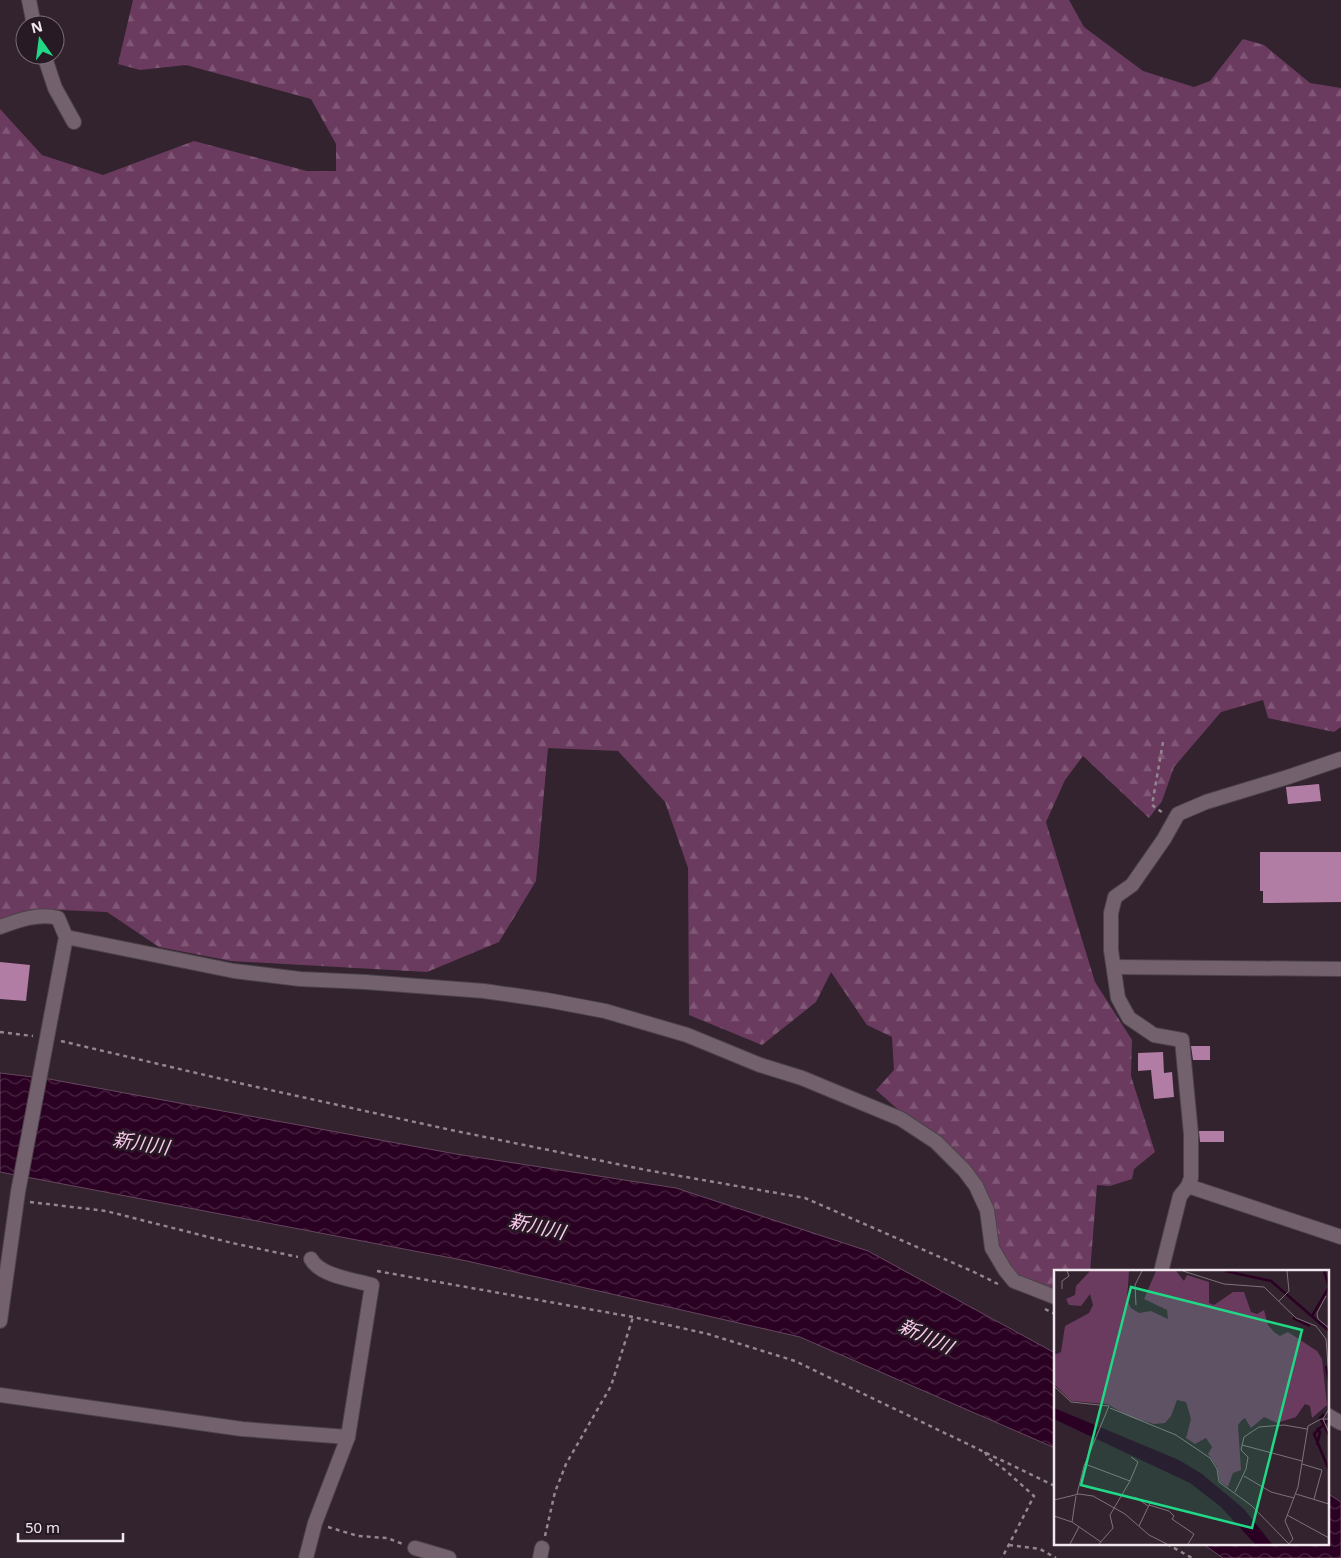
<svg xmlns="http://www.w3.org/2000/svg" width="1341" height="1558" font-family="'Noto Sans','Noto Sans JP',sans-serif">
  <defs>
    <pattern id="forest-firs" width="22" height="20" patternUnits="userSpaceOnUse" patternTransform="scale(1.25)"><rect width="22" height="20" fill="#6a3b5f"/><path d="M5 1l3.5 6h-7zM16 11l3.5 6h-7z" fill="#805776"/></pattern>
    <pattern id="water-waves" width="16" height="10" patternUnits="userSpaceOnUse" patternTransform="scale(1.25)"><rect width="16" height="10" fill="#2a0122"/><path d="M0 5q4-4 8 0t8 0" fill="none" stroke="#492642"/></pattern>
  </defs>
  <rect width="100%" height="100%" fill="#32232e"/>
  <!-- forest -->
  <polygon fill="url(#forest-firs)" points="133,0 1069,0 1084,27 1143,71 1194,87 1210,81 1243,39 1264,45 1310,83 1341,88 1341,727 1334,732 1268,718 1263,700 1221,712 1174,767 1162,801 1149,818 1083,756 1065,780 1046,822 1095,982 1132,1040 1131,1076 1155,1152 1134,1169 1132,1179 1110,1186 1097,1185 1090,1272 1055,1272 1055,1292 1016,1279 995,1247 966,1170 876,1090 894,1070 892,1037 867,1025 831,972 816,1002 762,1045 689,1015 688,868 665,802 618,751 548,748 536,881 499,942 427,972 231,961 159,947 107,912 36,909 0,923 0,109 42,155 103,175 194,141 307,171 336,171 336,144 311,99 186,65 140,70 118,64"/>
  <!-- water -->
  <g fill="url(#water-waves)" stroke="#66465f">
    <polygon points="0,1073 49,1079 456,1154 676,1188 868,1251 1055,1353 1055,1448 800,1337 467,1261 0,1172"/>
    <polygon points="1327,1493 1341,1502 1341,1558 1223,1558 1203,1544 1327,1544"/>
  </g>
  <!-- building -->
  <g fill="#b27da4">
    <polygon points="1319,784 1321,801 1288,804 1286,787"/>
    <polygon points="1260,852 1341,852 1341,902 1263,903 1263,891 1260,891"/>
    <polygon points="0,962 30,965 26,1001 0,999"/>
    <polygon points="1191,1046 1210,1046 1210,1060 1193,1060"/>
    <polygon points="1163,1052 1164,1073 1172,1072 1174,1097 1154,1099 1151,1070 1138,1071 1138,1053"/>
    <polygon points="1199,1131 1224,1131 1224,1142 1200,1142"/>
  </g>
  <g fill="none" stroke-linecap="round" stroke-linejoin="round">
    <!-- minor casing -->
    <g stroke="#4d424a" stroke-width="16">
      <g id="minor">
        <polyline points="29,0 34,25"/>
        <polyline points="44,55 55,88 74,122"/>
        <path d="M 0,927 C 19,920 38,913 58,918 L 66,937 L 18,1192 L 0,1321"/>
        <polyline points="66,937 234,971 300,979 365,982 484,991 547,1000 605,1011 687,1035 760,1065 802,1078 901,1119 936,1142 964,1170 976,1186 987,1210 992,1248 1005,1270 1014,1281 1055,1297"/>
        <polyline points="1114,967 1341,969"/>
        <polyline points="1188,1186 1341,1237"/>
        <polyline points="1161,1272 1180,1196 1188,1186 1191,1178 1191,1134 1182,1040 1154,1035 1129,1018 1118,998 1111,950 1111,913 1115,897 1132,885 1164,839 1178,814 1206,802 1288,777 1341,759"/>
        <path d="M 0,1395 L 242,1429 L 348,1437 L 372,1285 C 355,1280 320,1276 311,1259"/>
        <polyline points="1327,1415 1341,1423"/>
        <polyline points="415,1548 449,1558"/>
        <polyline points="306,1558 315,1523 348,1437"/>
        <polyline points="540,1558 542,1548"/>
      </g>
    </g>
    <!-- path -->
    <g stroke="#93878f" stroke-width="2.5" stroke-dasharray="4 4" stroke-linecap="butt">
      <polyline points="1163,742 1152,805 1163,813"/>
      <polyline points="0,1032 33,1036"/>
      <polyline points="61,1041 243,1084 451,1130 646,1170 805,1198 974,1272 998,1284"/>
      <polyline points="30,1202 106,1211 232,1243 298,1257"/>
      <polyline points="377,1271 633,1317 708,1334 795,1361 1055,1486"/>
      <polyline points="1045,1309 1055,1314"/>
      <polyline points="985,1452 988,1458 1005,1470 1034,1496 1002,1558"/>
      <polyline points="328,1527 358,1536 387,1538 403,1544"/>
      <polyline points="545,1536 555,1492 566,1464 611,1386 633,1317"/>
      <polyline points="1167,1544 1192,1558"/>
      <polyline points="1009,1545 1040,1549 1056,1558"/>
    </g>
    <!-- minor -->
    <use href="#minor" stroke="#73626e" stroke-width="14"/>
  </g>
  <g text-anchor="middle" dominant-baseline="central" stroke-width="5" stroke-linejoin="round" paint-order="stroke">
    <!-- water labels -->
    <g font-size="19" font-style="italic" fill="#fbcbed" stroke="#271a24">
      <text transform="translate(141 1143) rotate(9)">新川川</text>
      <text transform="translate(537 1226) rotate(13)">新川川</text>
      <text transform="translate(926 1336) rotate(25)">新川川</text>
    </g>
  </g>
  <!-- overview -->
  <g transform="translate(1054 1270)">
    <rect width="275" height="275" fill="#32232e"/>
    <path d="M 36,1 L 75,1 L 73,30 L 77,38 L 85,43 L 97,41 L 114,49 L 113,40 L 90,29 L 102,1 L 122,1 L 130,11 L 133,5 L 155,12 L 155,33 L 160,35 L 179,22 L 190,22 L 197,42 L 203,44 L 210,40 L 214,55 L 220,62 L 226,66 L 234,62 L 263,81 L 268,89 L 273,135 L 258,148 L 256,136 L 251,134 L 242,147 L 223,153 L 210,147 L 197,158 L 191,148 L 188,150 L 184,155 L 187,200 L 179,203 L 174,217 L 166,212 L 163,197 L 154,184 L 158,177 L 152,168 L 141,174 L 132,168 L 137,149 L 132,132 L 123,130 L 117,146 L 111,153 L 100,154 L 76,147 L 53,134 L 17,131 L 1,115 L 0,85 L 7,82 L 11,56 L 35,43 L 39,35 L 36,24 L 27,36 L 15,35 L 12,29 L 21,25 L 22,16 Z" fill="#6a3b5f"/>
    <path d="M 0,138 L 125,190 L 148,204 L 190,239 L 218,274 L 201,274 L 167,237 L 136,213 L 0,149 Z" fill="#2a0122"/>
    <path fill="none" stroke="#2a0122" stroke-width="2.5" d="M 171,1 L 217,11 L 275,61M 258,46 L 275,17 L 270,1M 239,48 L 256,56M 272,96 L 275,112M 270,144 L 266,148 L 275,165M 275,149 L 260,164 L 275,200M 263,158 L 266,162 L 263,175"/>
    <path fill="none" stroke="#7e727b" stroke-width="1" d="M 129,1 L 170,14 L 210,17 L 242,48 L 262,56 L 272,69 L 275,109M 8,19 L 8,11 L 15,6 L 13,1M 272,26 L 263,43 L 264,49 L 275,58M 225,31 L 235,21 L 233,1M 82,35 L 81,15 L 88,1M 0,116 L 17,132 L 55,136 L 30,196 L 23,224M 56,138 L 122,165 L 156,188 L 163,199 L 165,212 L 198,236 L 235,274M 275,139 L 269,149 L 275,163M 188,175 L 248,191M 31,194 L 76,211 L 84,192 L 77,187M 248,194 L 268,200 L 260,229M 190,206 L 217,222 L 240,228M 181,222 L 192,199 L 194,187 L 187,180 L 190,167 L 205,157 L 230,155 L 253,159M 242,224 L 275,234M 81,227 L 94,236M 0,230 L 25,224 L 39,226 L 71,244 L 95,265 L 113,274M 95,235 L 115,241 L 120,246 L 118,249 L 140,264 L 134,274M 233,245 L 275,268M 0,246 L 18,252 L 47,272M 18,252 L 22,226M 85,256 L 97,231M 16,274 L 25,257M 45,274 L 59,258 L 56,245 L 76,211M 235,274 L 239,269 L 231,251 L 244,217 L 254,156 L 267,149 L 275,149"/>
    <path fill="#21d887" fill-opacity="0.15" stroke="#21d887" stroke-width="2.5" d="M 77,17 L 248,60 L 198,258 L 27,215 Z"/>
    <rect width="275" height="275" fill="none" stroke="#f1e8ee" stroke-width="2.5"/>
  </g>
  <!-- north arrow -->
  <g transform="translate(40 40) rotate(346)"><circle r="24" fill="#271a24" stroke="#786c75"/>
  <path d="M0-4L9 19L0 12L-9 19Z" fill="#21d887"/>
  <text y="-8" font-size="14" font-weight="bold" text-anchor="middle" fill="#f1e8ee">N</text>
  </g>
  <!-- scale -->
  <path d="M18 1533v8h105v-8" fill="none" stroke="#f1e8ee" stroke-width="2.5"/>
  <text x="25" y="1533" font-size="15" fill="#f1e8ee" stroke="#271a24" stroke-width="4" paint-order="stroke">50 m</text>
</svg>
